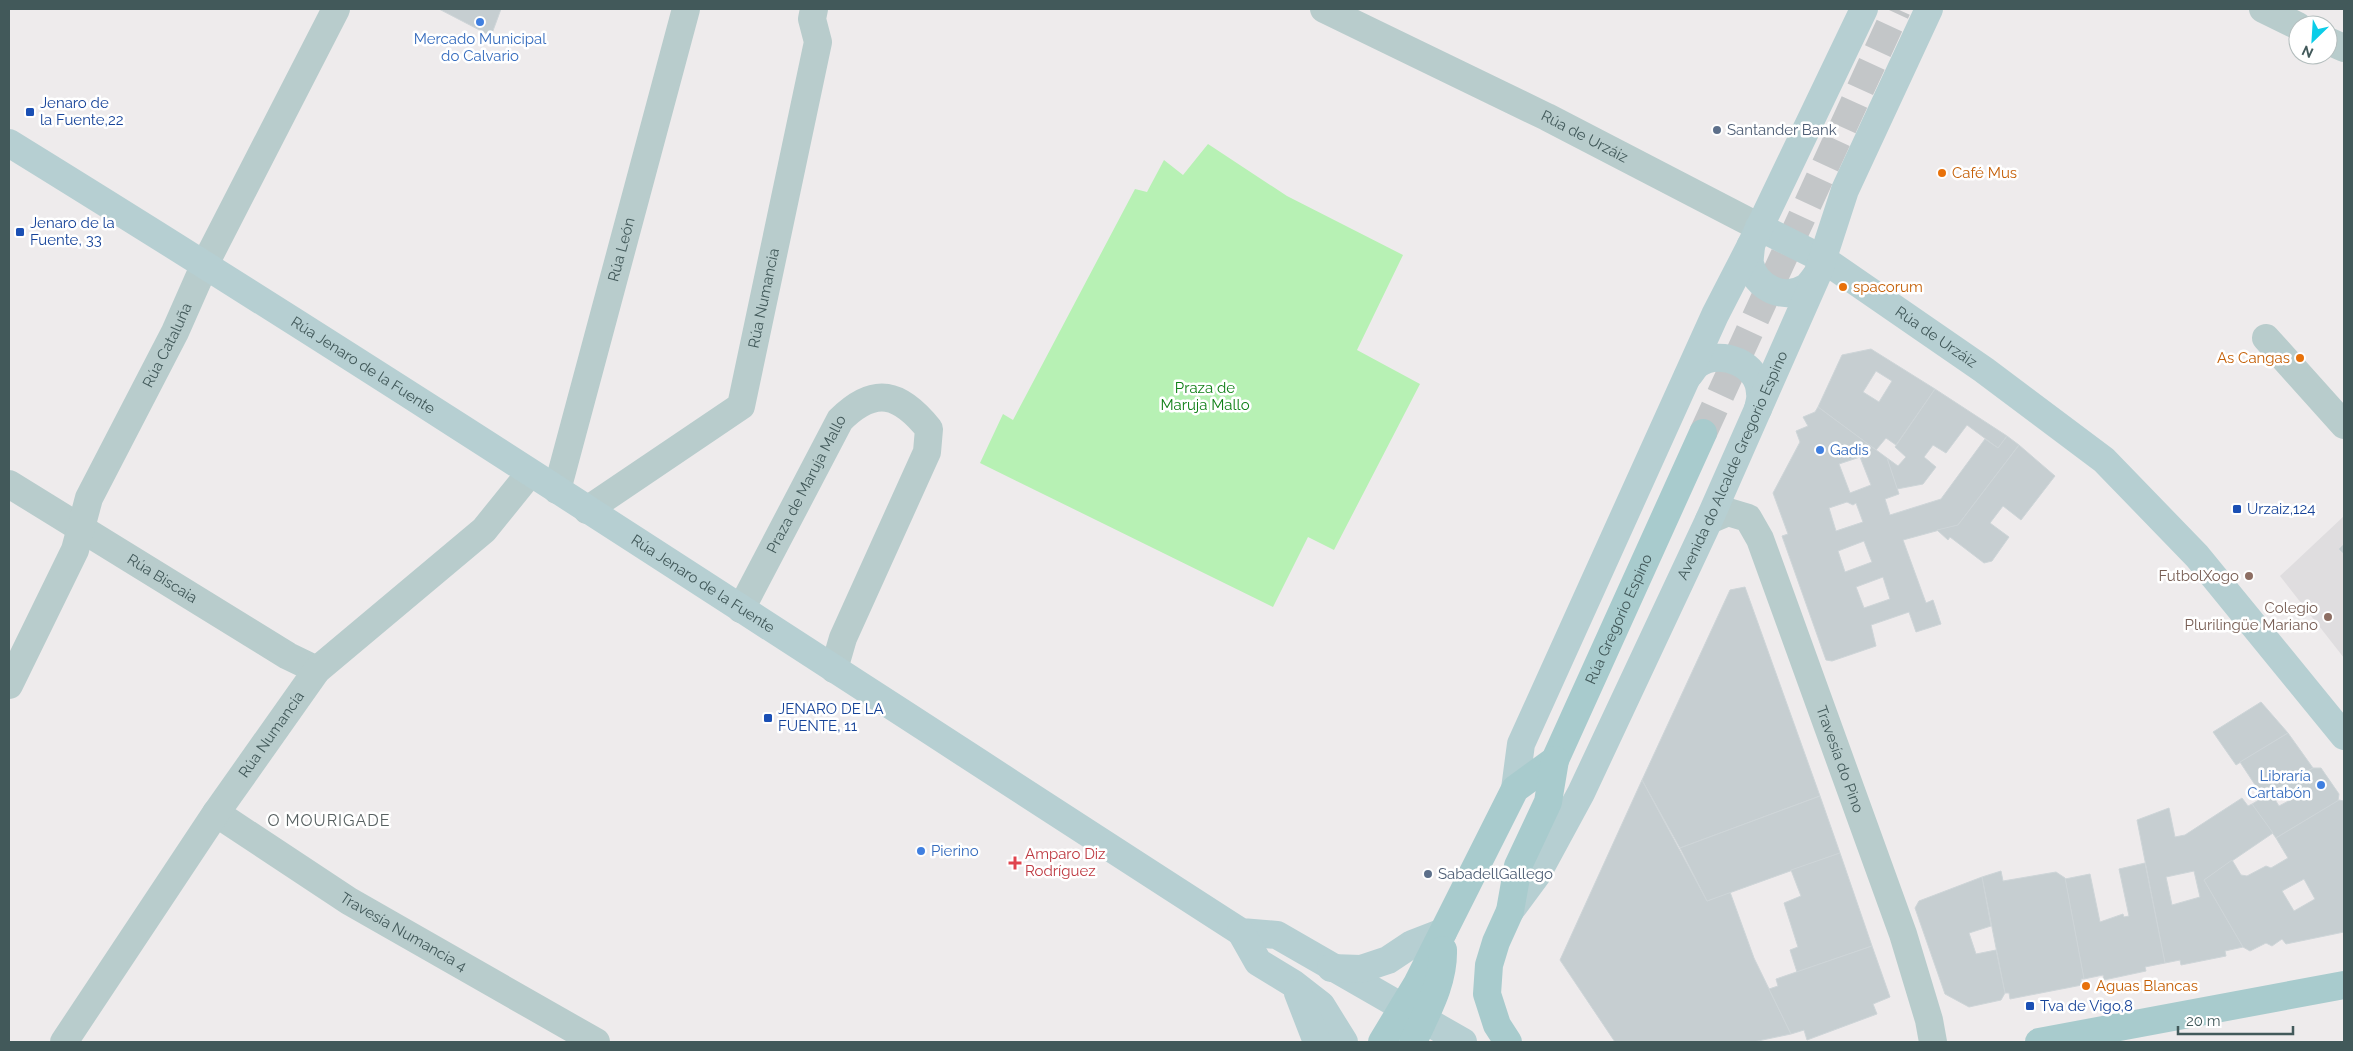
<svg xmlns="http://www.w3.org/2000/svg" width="2353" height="1051" font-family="Raleway,sans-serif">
  <rect width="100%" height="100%" fill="#eeebec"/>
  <!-- education -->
  <polygon fill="#dfdddf" points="2344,516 2344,658 2280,576"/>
  <!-- green -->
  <polygon fill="#b7f1b4" points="1208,144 1287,196 1403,255 1357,350 1420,384 1334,550 1308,537 1273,607 980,463 1003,414 1013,420 1135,189 1147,192 1164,160 1183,175"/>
  <!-- building -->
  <g fill="#c6ced1" stroke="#ced5d8" fill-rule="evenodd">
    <polygon points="439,9 501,9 491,36"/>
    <path d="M 1871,349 L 1935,389 L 1896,445 L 1886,438 L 1876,450 L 1818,407 L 1842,355 ZM 1876,371 L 1892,381 L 1879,402 L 1863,392 Z"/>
    <polygon points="1935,389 2007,436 1998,448 1967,425 1946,453 1933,445 1924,457 1936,467 1923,484 1897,489 1887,458 1898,466 1906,457 1895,447"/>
    <path d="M 1818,407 L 1887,458 L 1899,494 L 1885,499 L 1890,515 L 1941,499 L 1985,439 L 1998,448 L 2007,436 L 2019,445 L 1958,525 L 1903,540 L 1926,603 L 1933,600 L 1941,624 L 1916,632 L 1909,612 L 1871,625 L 1876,646 L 1832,661 L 1826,660 L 1782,536 L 1788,534 L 1773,493 L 1800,442 L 1796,431 L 1808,426 L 1803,417 L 1815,412 ZM 1860,457 L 1871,485 L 1850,493 L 1839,464 ZM 1847,502 L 1853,505 L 1856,503 L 1863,522 L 1836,531 L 1829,508 ZM 1864,541 L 1872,562 L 1845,572 L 1838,551 ZM 1883,577 L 1890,599 L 1864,608 L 1856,587 Z"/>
    <polygon points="2019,445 2055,476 2021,520 2003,506 1990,523 2009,537 1992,561 1984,563 1950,537 1948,540 1937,530 1958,525"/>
    <polygon points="2344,544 2344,554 2339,549"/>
    <polygon points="1745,587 1820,796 1680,848 1642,780 1730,590"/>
    <polygon points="2261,702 2288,733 2236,765 2213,732"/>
    <polygon points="2288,733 2313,768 2263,797 2240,762"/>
    <polygon points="2313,768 2321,768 2339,794 2338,801 2276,838 2252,804 2271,793 2279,806 2294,798 2286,784"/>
    <polygon points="1642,780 1707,901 1730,892 1754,958 1791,1034 1753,1042 1615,1042 1560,960"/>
    <polygon points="1820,796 1840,853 1707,901 1680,848"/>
    <path d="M 2242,798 L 2248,806 L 2252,804 L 2273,833 L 2204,880 L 2243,947 L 2225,951 L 2226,956 L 2181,965 L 2180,960 L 2165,963 L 2137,820 L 2169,808 L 2175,837 L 2185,835 ZM 2194,871 L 2200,897 L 2172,905 L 2166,877 Z"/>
    <path d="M 2339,800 L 2344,801 L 2344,932 L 2286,944 L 2282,939 L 2272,946 L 2266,943 L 2250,951 L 2243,947 L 2204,880 L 2232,860 L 2241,875 L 2247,876 L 2266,866 L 2271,868 L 2288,858 L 2276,838 ZM 2304,879 L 2315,899 L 2294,911 L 2282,891 Z"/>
    <polygon points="1840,853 1872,946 1797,972 1790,950 1798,947 1784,903 1801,896 1791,870"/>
    <polygon points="2145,863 2165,963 2145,967 2146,971 2104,980 2103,975 2084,979 2065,879 2090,874 2100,922 2123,914 2124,917 2129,916 2119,869"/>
    <polygon points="2001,871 2003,881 2056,872 2065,878 2084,979 2081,979 2082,985 2010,999 2009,993 2005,993 1982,877"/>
    <polygon points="1982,877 1991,926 1969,933 1976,954 1996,950 2005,993 2001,1000 1969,1007 1945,994 1915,908 1919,901"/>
    <polygon points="1872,946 1890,997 1873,1004 1877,1014 1807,1040 1804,1030 1791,1034 1769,989 1778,986 1776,979"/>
  </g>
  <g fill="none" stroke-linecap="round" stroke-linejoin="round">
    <!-- primary-tunnel -->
    <polyline stroke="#c3c6c8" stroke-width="28" stroke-dasharray="28 14" stroke-linecap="butt" points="1703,433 1897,9"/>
    <!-- street -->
    <g stroke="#b8cccc" stroke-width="28">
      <path id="s1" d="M 1324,9 L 1547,117 L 1759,227"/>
      <polyline points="2263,9 2298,26"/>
      <polyline points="2328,41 2344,48"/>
      <polyline points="2266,338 2344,425"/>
      <path id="s2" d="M 9,484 L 288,656 L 317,670"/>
      <path id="s3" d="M 557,490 L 686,9"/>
      <path id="s4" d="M 587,510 L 741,406 L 818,42 L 812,19 L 814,9"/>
      <path id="s5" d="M 1709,520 L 1728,512 L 1748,518 L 1760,539 L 1903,934 L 1929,1020 L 1933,1042"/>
      <path id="s6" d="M 741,609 L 840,420 C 875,385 900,393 929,429 L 927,452 L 843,638 L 834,669"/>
      <path id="s7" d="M 9,685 L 75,550 L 89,498 L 175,332 L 205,264 L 336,9"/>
      <path id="s8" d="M 216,813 L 349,901 L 596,1042"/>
      <path id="s9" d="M 64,1042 L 216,813 L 317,670 L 484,530 L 530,473"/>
    </g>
    <!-- secondary -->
    <g stroke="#b6cfd2" stroke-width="28">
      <path id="s10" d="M 9,143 C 424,399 831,668 1241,932 L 1277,935 L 1463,1042"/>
      <path id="s11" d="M 1759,227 L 1823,259 L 1984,370 L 2104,460 L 2197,556 L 2344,736"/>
      <path d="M 1751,245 C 1751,251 1749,259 1750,264 C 1756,288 1784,301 1805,288 C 1810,285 1814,278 1818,273"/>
      <path d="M 1688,376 C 1691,373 1694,367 1698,364 C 1721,348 1759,364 1760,393 C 1761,398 1759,404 1758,409"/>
      <polyline points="1515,789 1521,744 1715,315 1751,245 1864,9"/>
      <path id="s12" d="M 1510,911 L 1536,876 L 1581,793 L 1709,520 L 1818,273 L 1845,190 L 1929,9"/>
      <polyline points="1241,932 1258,962 1294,984 1321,1005 1344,1042"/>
      <polyline points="1331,968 1361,969 1388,960 1412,944 1443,932"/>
      <polyline points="1298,993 1317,1042"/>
    </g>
    <!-- primary -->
    <g stroke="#a8cbcd" stroke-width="28">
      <path id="s13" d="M 1382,1042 L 1417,984 L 1515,789 L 1555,760 L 1703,433"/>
      <path d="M 1413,1042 C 1426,1013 1444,983 1443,950"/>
      <polyline points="1508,1042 1497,1025 1487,994 1489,965 1496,942 1510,911 1518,866 1548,802 1555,760"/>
      <polyline points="2039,1042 2344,985"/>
    </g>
  </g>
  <!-- markers -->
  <g fill="#3f7fe0" stroke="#fff" stroke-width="2">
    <circle cx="480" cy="22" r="5"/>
    <circle cx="1820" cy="450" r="5"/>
    <circle cx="2321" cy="785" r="5"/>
    <circle cx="921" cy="851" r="5"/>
  </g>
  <g fill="#1a4fb4" stroke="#fff" stroke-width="2">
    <rect x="25" y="107" width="10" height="10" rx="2.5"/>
    <rect x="15" y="227" width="10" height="10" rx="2.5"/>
    <rect x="2232" y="504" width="10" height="10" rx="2.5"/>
    <rect x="763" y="713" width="10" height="10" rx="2.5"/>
    <rect x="2025" y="1001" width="10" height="10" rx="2.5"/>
  </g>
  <g fill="#5c6f8a" stroke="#fff" stroke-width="2">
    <circle cx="1717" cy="130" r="5"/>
    <circle cx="1428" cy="874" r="5"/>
  </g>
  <g fill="#e8710a" stroke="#fff" stroke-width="2">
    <circle cx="1942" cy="173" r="5"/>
    <circle cx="1843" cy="287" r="5"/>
    <circle cx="2300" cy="358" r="5"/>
    <circle cx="2086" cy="986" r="5"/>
  </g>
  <g fill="#8d6e63" stroke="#fff" stroke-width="2">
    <circle cx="2249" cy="576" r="5"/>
    <circle cx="2328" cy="617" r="5"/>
  </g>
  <path fill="#e0444e" stroke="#fff" stroke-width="2" d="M1012.5 855.5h5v5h5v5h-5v5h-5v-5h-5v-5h5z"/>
  <g text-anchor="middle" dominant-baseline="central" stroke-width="5" stroke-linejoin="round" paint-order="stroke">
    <!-- shop labels -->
    <g font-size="15" fill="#366cbe" stroke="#fff" text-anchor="start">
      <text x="480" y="39" text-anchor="middle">Mercado Municipal<tspan x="480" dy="17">do Calvario</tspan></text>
      <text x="1830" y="450">Gadis</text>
      <text x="2311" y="776" text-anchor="end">Libraría<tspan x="2311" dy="17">Cartabón</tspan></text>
      <text x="931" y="851">Pierino</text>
    </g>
    <!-- transit labels -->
    <g font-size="15" fill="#164399" stroke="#fff" text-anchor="start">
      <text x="40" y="103">Jenaro de<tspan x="40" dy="17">la Fuente,22</tspan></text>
      <text x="30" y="223">Jenaro de la<tspan x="30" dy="17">Fuente, 33</tspan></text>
      <text x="2247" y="509">Urzaiz,124</text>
      <text x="778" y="709">JENARO DE LA<tspan x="778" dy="17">FUENTE, 11</tspan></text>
      <text x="2040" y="1006">Tva de Vigo,8</text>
    </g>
    <!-- service labels -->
    <g font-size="15" fill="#4e5e75" stroke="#fff" text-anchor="start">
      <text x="1727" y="130">Santander Bank</text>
      <text x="1438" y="874">SabadellGallego</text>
    </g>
    <!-- street labels -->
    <g font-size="15" fill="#42595a" stroke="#fff">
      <text stroke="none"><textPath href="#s1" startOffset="290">Rúa de Urzáiz</textPath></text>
      <text stroke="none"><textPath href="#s3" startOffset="249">Rúa León</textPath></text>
      <text stroke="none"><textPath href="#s4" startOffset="296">Rúa Numancia</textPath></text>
      <text stroke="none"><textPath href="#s11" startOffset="209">Rúa de Urzáiz</textPath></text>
      <text stroke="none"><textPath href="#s7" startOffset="376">Rúa Cataluña</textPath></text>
      <text stroke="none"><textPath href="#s10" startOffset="418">Rúa Jenaro de la Fuente</textPath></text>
      <text stroke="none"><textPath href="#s12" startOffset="499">Avenida do Alcalde Gregorio Espino</textPath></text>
      <text stroke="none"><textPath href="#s6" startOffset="141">Praza de Maruja Mallo</textPath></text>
      <text stroke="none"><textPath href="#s2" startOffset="180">Rúa Biscaia</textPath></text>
      <text stroke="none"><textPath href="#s10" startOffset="822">Rúa Jenaro de la Fuente</textPath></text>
      <text stroke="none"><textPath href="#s13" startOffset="490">Rúa Gregorio Espino</textPath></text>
      <text stroke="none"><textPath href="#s9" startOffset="371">Rúa Numancia</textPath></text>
      <text stroke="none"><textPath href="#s5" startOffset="300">Travesía do Pino</textPath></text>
      <text stroke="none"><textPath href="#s8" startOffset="222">Travesía Numancia 4</textPath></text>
    </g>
    <!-- food labels -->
    <g font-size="15" fill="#c56008" stroke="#fff" text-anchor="start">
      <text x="1952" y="173">Café Mus</text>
      <text x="1853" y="287">spacorum</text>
      <text x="2290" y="358" text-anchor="end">As Cangas</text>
      <text x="2096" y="986">Aguas Blancas</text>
    </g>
    <!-- park labels -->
    <g font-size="15" fill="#0f7f16" stroke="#fff">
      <text x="1205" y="388">Praza de<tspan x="1205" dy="17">Maruja Mallo</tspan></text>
    </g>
    <!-- education labels -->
    <g font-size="15" fill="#785e54" stroke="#fff" text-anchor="end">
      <text x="2239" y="576">FutbolXogo</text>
      <text x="2318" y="608">Colegio<tspan x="2318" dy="17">Plurilingüe Mariano</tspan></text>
    </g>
    <!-- health labels -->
    <g font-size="15" fill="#be3a42" stroke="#fff" text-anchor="start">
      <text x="1025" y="854">Amparo Diz<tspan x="1025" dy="17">Rodríguez</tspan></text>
    </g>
    <!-- neighbourhood labels -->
    <g font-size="16" letter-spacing="1" fill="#576061" stroke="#fff">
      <text x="329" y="820">O MOURIGADE</text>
    </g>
  </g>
  <!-- border -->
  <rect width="2353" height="1051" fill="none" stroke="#42595a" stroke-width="20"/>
  <!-- north arrow -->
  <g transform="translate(2313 40) rotate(205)"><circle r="24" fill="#ffffff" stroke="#b3bdbd"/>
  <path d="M0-4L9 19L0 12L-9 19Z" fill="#0bcde8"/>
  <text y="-8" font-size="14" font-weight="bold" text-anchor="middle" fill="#42595a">N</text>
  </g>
  <!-- scale -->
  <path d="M2178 1026v8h115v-8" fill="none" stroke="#42595a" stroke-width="2.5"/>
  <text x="2186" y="1026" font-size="15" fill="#42595a" stroke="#ffffff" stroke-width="4" paint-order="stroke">20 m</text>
</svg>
